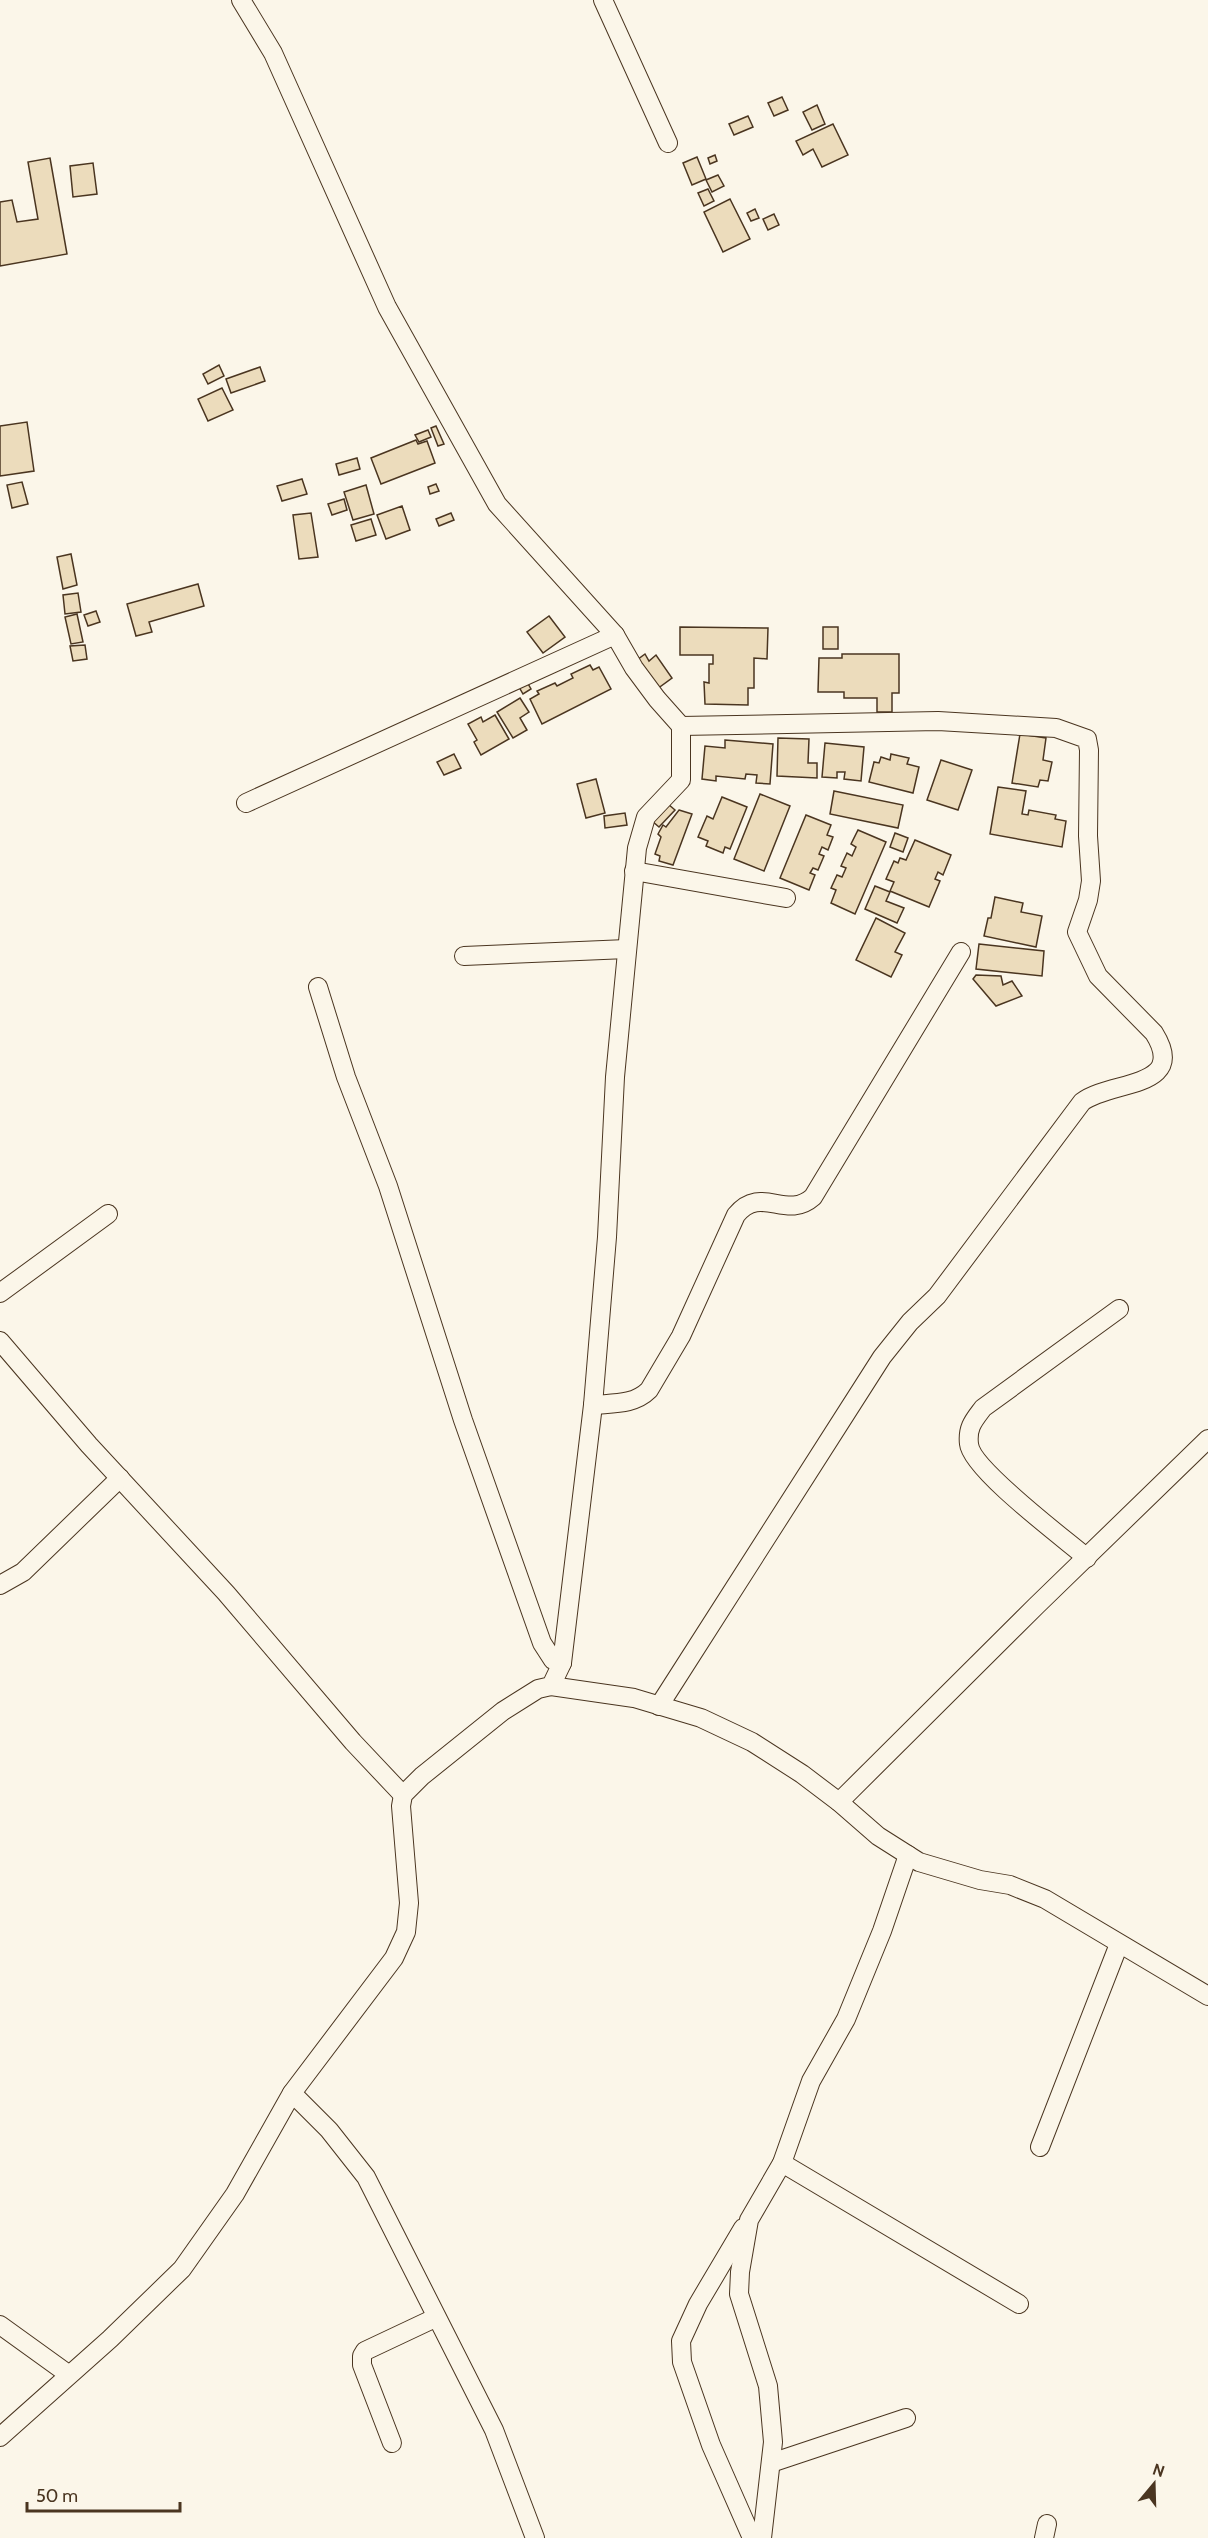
<svg xmlns="http://www.w3.org/2000/svg" width="1208" height="2538" font-family="Cabin,sans-serif">
  <rect width="100%" height="100%" fill="#fbf6e9"/>
  <!-- building -->
  <g fill="#ecdcbc" stroke="#4a3520" stroke-width="1.5">
    <polygon points="782,97 788,110 774,116 768,103"/>
    <polygon points="817,105 825,124 812,130 803,112"/>
    <polygon points="748,116 753,127 734,135 729,124"/>
    <polygon points="833,124 848,155 822,167 813,149 803,155 796,141"/>
    <polygon points="715,155 717,161 710,164 708,158"/>
    <polygon points="697,157 706,179 692,185 683,163"/>
    <polygon points="50,158 67,254 0,266 0,202 12,200 17,222 38,219 28,162"/>
    <polygon points="93,163 97,194 73,197 70,166"/>
    <polygon points="718,175 724,186 712,192 706,180"/>
    <polygon points="708,189 714,201 704,206 698,193"/>
    <polygon points="730,199 750,239 723,252 704,212"/>
    <polygon points="755,209 759,218 751,221 747,213"/>
    <polygon points="774,214 779,225 768,230 763,219"/>
    <polygon points="219,365 224,376 208,384 203,374"/>
    <polygon points="260,367 265,381 231,393 226,379"/>
    <polygon points="222,388 233,410 208,421 198,399"/>
    <polygon points="27,422 34,471 0,476 0,426"/>
    <polygon points="436,426 444,444 438,446 431,428"/>
    <polygon points="428,430 431,437 419,442 415,435"/>
    <polygon points="416,440 418,444 427,441 435,463 381,484 371,458"/>
    <polygon points="357,458 360,469 339,475 336,464"/>
    <polygon points="302,479 307,494 282,501 277,486"/>
    <polygon points="22,482 28,504 12,508 7,485"/>
    <polygon points="436,484 439,491 430,494 428,487"/>
    <polygon points="366,485 374,514 353,520 344,492"/>
    <polygon points="344,499 347,510 332,515 328,504"/>
    <polygon points="402,506 410,530 386,539 377,515"/>
    <polygon points="311,513 318,557 299,559 293,515"/>
    <polygon points="451,513 454,520 439,526 436,519"/>
    <polygon points="371,519 376,535 356,541 351,525"/>
    <polygon points="71,554 77,585 63,589 57,557"/>
    <polygon points="198,584 204,606 149,622 152,632 136,636 127,604"/>
    <polygon points="78,593 81,612 65,614 63,595"/>
    <polygon points="96,611 100,622 88,626 84,615"/>
    <polygon points="77,614 83,642 71,644 65,617"/>
    <polygon points="549,616 565,637 543,653 527,632"/>
    <polygon points="680,627 768,628 767,659 754,658 754,688 748,688 748,705 705,704 704,682 709,683 709,664 713,664 713,655 680,655"/>
    <rect x="823" y="627" width="15" height="22"/>
    <polygon points="85,645 87,659 73,661 70,646"/>
    <polygon points="645,654 649,661 656,655 672,678 657,689 637,660"/>
    <polygon points="842,654 899,654 899,693 892,693 892,712 877,712 877,698 844,698 844,692 818,692 819,658 842,658"/>
    <polygon points="590,665 593,670 599,667 611,689 542,724 530,699 539,694 537,691 555,683 557,686 573,678 571,674"/>
    <polygon points="527,682 531,689 523,694 519,687"/>
    <polygon points="520,698 529,712 520,718 527,730 513,738 497,712"/>
    <polygon points="495,715 509,739 481,755 474,742 477,740 468,724 481,717 483,722"/>
    <polygon points="1020,734 1046,738 1043,760 1052,762 1048,781 1040,780 1038,787 1012,783"/>
    <polygon points="778,738 809,739 808,763 817,763 817,778 777,776"/>
    <polygon points="725,740 773,744 770,784 756,783 757,775 746,774 745,779 716,776 716,781 702,779 705,746 725,748"/>
    <polygon points="825,743 864,747 861,781 844,779 845,772 837,772 837,778 822,777"/>
    <polygon points="454,754 461,768 444,775 437,762"/>
    <polygon points="891,754 909,758 907,764 919,767 913,793 869,782 874,762 879,763 881,757 890,760"/>
    <polygon points="941,760 972,770 958,810 927,800"/>
    <polygon points="596,779 605,813 586,818 577,784"/>
    <polygon points="998,787 1026,791 1022,814 1028,815 1029,810 1056,815 1055,819 1066,821 1062,847 990,834"/>
    <polygon points="834,791 903,805 898,828 830,814"/>
    <polygon points="760,794 790,806 764,871 734,859"/>
    <polygon points="722,797 747,807 730,849 725,847 723,853 706,846 708,841 698,837 707,816 713,819"/>
    <polygon points="668,804 675,810 659,827 652,821"/>
    <polygon points="679,810 692,814 673,865 659,861 660,856 655,854 661,837 658,834 663,825 666,827"/>
    <polygon points="625,813 627,825 605,828 604,816"/>
    <polygon points="806,815 831,825 827,835 833,837 828,850 822,847 819,854 824,856 818,870 813,868 810,873 815,875 809,890 780,878"/>
    <polygon points="858,830 886,842 855,914 831,903 836,890 831,888 837,875 842,877 846,868 841,866 847,853 852,856 856,847 851,844"/>
    <polygon points="895,833 908,838 903,852 890,847"/>
    <polygon points="915,840 951,855 943,875 938,872 935,879 940,881 929,907 890,891 894,882 886,879 894,861 898,863 900,858 906,860"/>
    <polygon points="875,886 890,892 886,901 904,908 897,923 865,909"/>
    <polygon points="995,897 1023,903 1021,912 1042,916 1036,947 984,936 988,918 991,918"/>
    <polygon points="876,918 905,933 895,952 902,955 891,977 856,960"/>
    <polygon points="979,944 1044,951 1042,976 976,969"/>
    <polygon points="976,975 1001,976 1003,985 1012,981 1022,996 996,1006 973,979"/>
  </g>
  <g fill="none" stroke-linecap="round" stroke-linejoin="round">
    <!-- street casing -->
    <g stroke="#4a3520" stroke-width="20">
      <g id="street">
        <polyline points="603,0 668,143"/>
        <polyline points="246,803 615,635"/>
        <polyline points="634,871 786,898"/>
        <polyline points="464,956 627,949"/>
        <polyline points="318,987 346,1077 388,1186 463,1420 542,1643 553,1660 562,1663"/>
        <polyline points="0,1293 108,1214"/>
        <polyline points="0,1341 89,1445 226,1593 353,1742 403,1795"/>
        <path d="M 593,1405 C 613,1403 634,1405 649,1390 L 681,1336 L 736,1215 C 761,1184 786,1221 813,1197 L 961,952"/>
        <path d="M 1087,1558 C 1065,1539 971,1469 969,1444 C 967,1427 974,1420 983,1408 L 1119,1309"/>
        <polyline points="0,1585 23,1572 120,1478"/>
        <polyline points="551,1686 634,1698 701,1718 752,1742 802,1774 839,1802 878,1836 919,1862 980,1880 1010,1885 1045,1899 1208,1996"/>
        <path d="M 659,1706 L 882,1357 L 910,1322 L 937,1296 L 1082,1102 C 1111,1080 1189,1089 1154,1033 L 1098,976 L 1077,932 L 1088,900 L 1091,881 L 1088,836 L 1089,750 L 1087,739 L 1056,728 L 938,721 L 681,726"/>
        <polyline points="839,1802 1036,1606 1208,1439"/>
        <polyline points="292,2093 329,2130 366,2177 494,2430 535,2538"/>
        <polyline points="1040,2147 1119,1944"/>
        <polyline points="782,2163 1019,2304"/>
        <polyline points="743,2228 698,2304 681,2341 682,2362 711,2445 752,2538"/>
        <polyline points="0,2325 68,2374"/>
        <polyline points="0,2437 110,2339 182,2269 235,2194 292,2093 394,1958 406,1932 409,1903 401,1806 403,1795 422,1776 503,1711 538,1689 551,1686 562,1663 593,1405 607,1237 615,1077 637,848 646,817 681,780 681,726 657,699 634,668 615,635 497,504 387,307 273,53 241,0"/>
        <polyline points="392,2443 362,2365 362,2356 365,2351 435,2318"/>
        <polyline points="771,2463 906,2418"/>
        <polyline points="762,2538 773,2442 768,2386 739,2294 740,2272 749,2220 782,2163 811,2081 846,2019 882,1931 908,1855"/>
        <polyline points="1044,2538 1047,2524"/>
      </g>
    </g>
    <!-- street -->
    <use href="#street" stroke="#fbf6e9" stroke-width="18"/>
  </g>
  <!-- north arrow -->
  <g transform="translate(1154 2484) rotate(19)" stroke="#fbf6e9" stroke-width="4.5" paint-order="stroke">
  <path d="M0-4.5L10 22L0 15L-10 22Z" fill="#4a3520"/>
  <text y="-9" font-size="16" font-weight="bold" text-anchor="middle" fill="#4a3520">N</text>
  </g>
  <!-- scale -->
  <path d="M27 2502v9h153v-9" fill="none" stroke="#4a3520" stroke-width="3"/>
  <text x="36" y="2502" font-size="18" fill="#4a3520" stroke="#fbf6e9" stroke-width="4.5" paint-order="stroke">50 m</text>
</svg>
